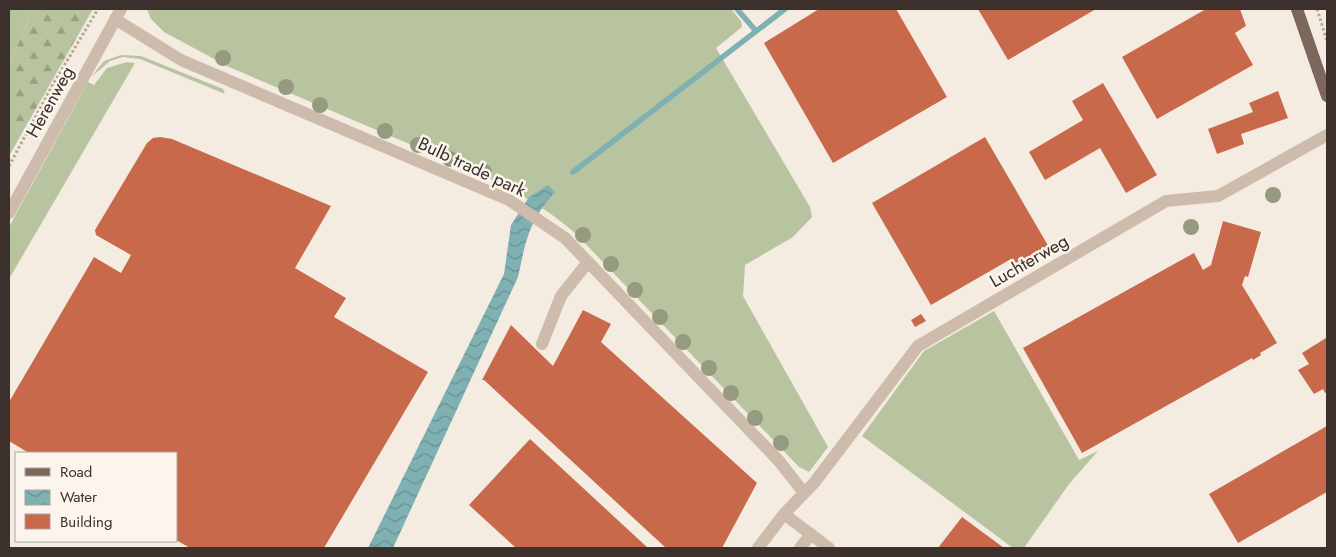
<svg xmlns="http://www.w3.org/2000/svg" width="1336" height="557" font-family="Jost,sans-serif">
  <defs>
    <pattern id="forest-firs" width="22" height="20" patternUnits="userSpaceOnUse" patternTransform="scale(1.25)"><rect width="22" height="20" fill="#b8c4a0"/><path d="M5 1l3.5 6h-7zM16 11l3.5 6h-7z" fill="#97a083"/></pattern>
    <pattern id="water-waves" width="16" height="10" patternUnits="userSpaceOnUse" patternTransform="scale(1.25)"><rect width="16" height="10" fill="#7fb0b2"/><path d="M0 5q4-4 8 0t8 0" fill="none" stroke="#699091"/></pattern>
  </defs>
  <rect width="100%" height="100%" fill="#f4ebe1"/>
  <!-- grass -->
  <g fill="#b8c4a0">
    <polygon points="9,9 34,9 9,64"/>
    <path d="M 147,9 L 731,9 L 741,21 L 742,27 L 716,48 L 810,207 L 812,217 L 793,237 L 745,265 L 743,296 L 828,447 L 809,472 L 799,467 L 578,236 C 550,210 516,192 482,175 L 229,67 L 164,32 L 151,19 Z"/>
    <polygon points="121,55 141,56 223,89 225,94 140,59 123,57 110,61 91,77 104,61"/>
    <polygon points="127,62 135,63 9,279 9,227 88,82 94,85 107,68"/>
    <polygon points="994,311 1079,460 1098,451 1069,484 1024,548 1013,548 862,436 924,351"/>
  </g>
  <!-- forest -->
  <polygon fill="url(#forest-firs)" points="34,9 93,9 9,156 9,64"/>
  <!-- water -->
  <path fill="url(#water-waves)" d="M 548,185 L 555,192 C 529,221 526,240 518,277 L 393,548 L 368,548 L 504,274 L 511,225 L 529,197 Z"/>
  <g fill="none" stroke-linecap="round" stroke-linejoin="round">
    <!-- stream -->
    <g stroke="#7fb0b2" stroke-width="5.5">
      <polyline points="737,9 756,31"/>
      <polyline points="573,172 785,9"/>
    </g>
  </g>
  <!-- building -->
  <g fill="#c8694b">
    <polygon points="819,9 896,9 947,97 833,163 764,43"/>
    <polygon points="978,9 1096,9 1008,60"/>
    <polygon points="1206,9 1240,9 1246,26 1235,33 1253,65 1157,119 1122,57"/>
    <polygon points="1103,83 1157,175 1126,193 1100,148 1045,180 1029,152 1083,120 1072,101"/>
    <polygon points="1278,91 1288,118 1241,134 1244,144 1217,154 1208,129 1253,112 1249,103"/>
    <polygon points="160,137 172,139 331,206 295,268 346,298 334,317 428,372 324,548 190,548 176,540 176,453 29,453 9,441 9,402 94,257 121,273 131,255 96,235 95,230 147,143 153,138"/>
    <polygon points="985,137 1050,249 1016,268 1011,259 931,305 872,203"/>
    <polygon points="1223,221 1261,232 1248,277 1245,276 1242,285 1277,343 1260,353 1261,355 1253,360 1252,358 1082,453 1023,348 1194,253 1203,270 1211,265"/>
    <polygon points="583,310 611,324 601,342 757,483 722,548 666,548 484,380 482,380 511,325 553,366"/>
    <polygon points="921,314 926,321 915,327 911,320"/>
    <polygon points="1326,338 1327,392 1325,393 1323,389 1314,394 1298,370 1309,364 1302,353"/>
    <polygon points="1327,426 1327,492 1238,543 1209,494"/>
    <polygon points="530,439 648,548 516,548 469,505"/>
    <polygon points="962,517 1004,548 938,548"/>
  </g>
  <g fill="none" stroke-linecap="round" stroke-linejoin="round">
    <!-- path -->
    <g stroke="#b9a596" stroke-width="3" stroke-dasharray="2.5 2.5" stroke-linecap="butt">
      <polyline points="1317,9 1327,41"/>
      <polyline points="9,166 52,86 98,9"/>
    </g>
    <!-- minor -->
    <g stroke="#cdbbac" stroke-width="12">
      <polyline points="115,19 181,60 509,200 565,238 779,461 804,493"/>
      <polyline points="9,213 121,9"/>
      <polyline points="542,344 561,296 588,262"/>
      <polyline points="784,514 829,548"/>
      <polyline points="758,548 784,514 814,483 918,346 1166,201 1218,196 1327,135"/>
      <polyline points="800,548 811,534"/>
    </g>
    <!-- major -->
    <polyline stroke="#7d675c" stroke-width="12" points="1297,9 1327,96"/>
  </g>
  <!-- trees -->
  <g fill="#969b7f">
    <circle cx="223" cy="58" r="8"/>
    <circle cx="286" cy="87" r="8"/>
    <circle cx="320" cy="105" r="8"/>
    <circle cx="385" cy="131" r="8"/>
    <circle cx="418" cy="145" r="8"/>
    <circle cx="450" cy="159" r="8"/>
    <circle cx="484" cy="172" r="8"/>
    <circle cx="1273" cy="195" r="8"/>
    <circle cx="1191" cy="227" r="8"/>
    <circle cx="583" cy="235" r="8"/>
    <circle cx="611" cy="264" r="8"/>
    <circle cx="635" cy="290" r="8"/>
    <circle cx="660" cy="317" r="8"/>
    <circle cx="683" cy="342" r="8"/>
    <circle cx="709" cy="368" r="8"/>
    <circle cx="731" cy="393" r="8"/>
    <circle cx="755" cy="418" r="8"/>
    <circle cx="781" cy="443" r="8"/>
  </g>
  <g text-anchor="middle" dominant-baseline="central" stroke-width="5" stroke-linejoin="round" paint-order="stroke">
    <!-- street labels -->
    <g font-size="18" fill="#3b302b" stroke="#fbf5ee">
      <text transform="translate(50 102) rotate(-61)">Herenweg</text>
      <text transform="translate(472 167) rotate(25)">Bulb trade park</text>
      <text transform="translate(1029 261) rotate(-30)">Luchterweg</text>
    </g>
  </g>
  <!-- border -->
  <rect width="1336" height="557" fill="none" stroke="#3b302b" stroke-width="20"/>
  <!-- legend -->
  <rect x="15" y="452" width="162" height="90" fill="#fbf5ee" stroke="#aea6a0"/>
  <rect x="25" y="468" width="25" height="8" fill="#7d675c" stroke="#aea6a0"/>
  <text x="60" y="477" font-size="15" fill="#3b302b">Road</text>
  <rect x="25" y="490" width="25" height="15" fill="url(#water-waves)" stroke="#aea6a0"/>
  <text x="60" y="502" font-size="15" fill="#3b302b">Water</text>
  <rect x="25" y="514" width="25" height="15" fill="#c8694b" stroke="#aea6a0"/>
  <text x="60" y="527" font-size="15" fill="#3b302b">Building</text>
</svg>
